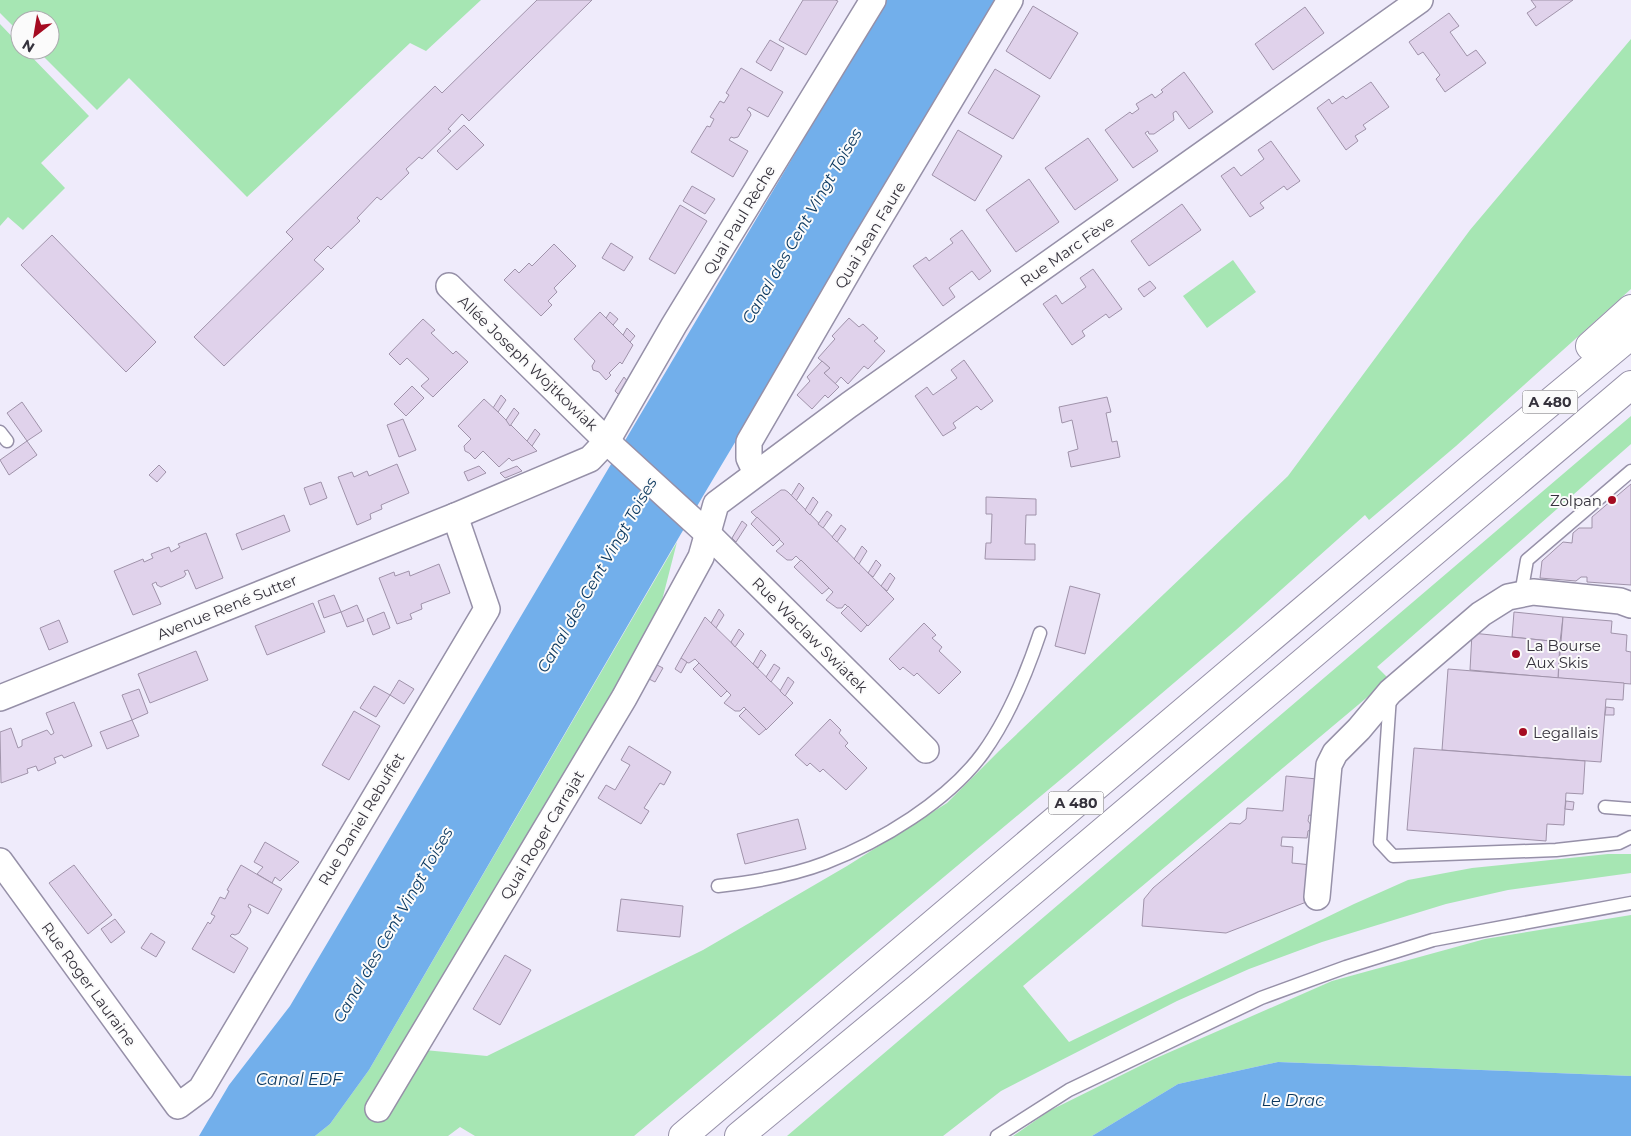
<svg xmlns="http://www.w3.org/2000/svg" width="1631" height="1136" font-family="Montserrat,sans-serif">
  <rect width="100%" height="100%" fill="#efebfb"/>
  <!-- green -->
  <g fill="#a6e6b3">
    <polygon points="0,0 481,0 426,51 410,43 247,197 129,78 97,110 37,50 50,50 50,20 20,20 20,33 0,13"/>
    <polygon points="0,24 20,45 20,50 25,50 89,116 41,163 65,188 23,230 8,217 0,226"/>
    <polygon points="1631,39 1631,289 1456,446 1369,520 1365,515 1236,630 1066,775 634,1136 475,1136 460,1127 448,1136 315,1136 330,1124 369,1070 677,542 658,616 414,1049 487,1056 703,950 847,866 947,803 999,751 1288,476 1470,230"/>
    <polygon points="1233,260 1256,292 1207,328 1183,296"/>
    <polygon points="1631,416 1631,444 1377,667 1389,679 1023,986 1069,1042 1354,904 1408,880 1472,868 1608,854 1631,854 1631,873 1508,890 1446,904 1322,942 1249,969 1177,1001 1001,1091 943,1136 787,1136"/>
    <polygon points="1631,915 1631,1076 1278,1062 1178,1084 1092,1136 1013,1136 1049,1111 1154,1059 1332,981 1485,939"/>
  </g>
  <!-- water -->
  <g fill="#72afeb">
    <polygon points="886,0 999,0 703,496 369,1070 330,1124 315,1136 199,1136 229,1085 290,1006"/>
    <polygon points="1278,1062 1631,1076 1631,1136 1092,1136 1178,1084"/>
  </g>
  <!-- building -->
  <g fill="#e0d2eb" stroke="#a093aa">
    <polygon points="537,0 592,0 469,121 462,114 448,129 451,131 422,159 419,157 406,169 409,173 381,200 377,197 357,218 360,221 331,249 328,246 314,260 324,269 224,366 194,337 293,239 286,232 435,86 442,93"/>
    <polygon points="803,0 835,0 838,1 806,55 779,40"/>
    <polygon points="1531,0 1573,0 1536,26 1527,13 1536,7"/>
    <polygon points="1033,6 1078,33 1050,79 1006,51"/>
    <polygon points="1305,7 1324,33 1273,70 1255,44"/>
    <polygon points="1449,13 1459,26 1450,32 1467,56 1476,50 1486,63 1445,92 1436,79 1440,75 1423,52 1418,55 1409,42"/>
    <polygon points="770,40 784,48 771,71 756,62"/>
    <polygon points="741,68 783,92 768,117 749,107 747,110 750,112 751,115 738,137 734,138 731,137 729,140 748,151 733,177 691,152 707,126 710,127 714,119 710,117 720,101 724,103 729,95 726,93"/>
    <polygon points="995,69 1040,96 1013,139 968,113"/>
    <polygon points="1184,72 1213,112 1189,129 1176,111 1173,113 1174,120 1154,134 1149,134 1148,131 1145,133 1158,151 1133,168 1105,130 1130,112 1132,114 1139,109 1136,104 1152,94 1155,98 1163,92 1161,90"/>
    <polygon points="1371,82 1389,107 1363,125 1366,129 1355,136 1358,141 1346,150 1317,108 1329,99 1332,104 1343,96 1346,99"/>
    <polygon points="464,125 484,145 457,170 437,151"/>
    <polygon points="958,130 1002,156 975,201 932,175"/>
    <polygon points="1088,138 1118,180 1075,210 1045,168"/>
    <polygon points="1271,141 1300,181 1287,190 1284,186 1260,203 1264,208 1250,217 1221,176 1234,167 1241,176 1264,159 1258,150"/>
    <polygon points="1029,179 1059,222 1016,252 986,210"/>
    <polygon points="692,186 715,199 705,214 683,201"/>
    <polygon points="1182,204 1201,230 1149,266 1131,241"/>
    <polygon points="680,205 707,221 675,274 649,259"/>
    <polygon points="962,230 991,271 979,280 972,271 949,288 955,297 943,306 913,266 926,257 929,261 953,243 950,239"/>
    <polygon points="52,235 156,342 126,372 21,265"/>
    <polygon points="611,243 633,257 624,271 602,258"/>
    <polygon points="554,244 576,266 554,288 557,292 548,301 552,305 541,316 504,280 515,269 519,273 529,263 532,266"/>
    <polygon points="1093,269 1122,309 1109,318 1106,314 1082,331 1085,336 1072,345 1043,304 1056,295 1062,304 1086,287 1080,278"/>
    <polygon points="1150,281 1156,288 1144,297 1138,289"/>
    <polygon points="600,312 633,345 622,364 620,362 609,373 611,375 606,380 599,372 593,370 592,366 595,361 574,339"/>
    <polygon points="610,312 618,319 613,325 606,318"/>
    <polygon points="849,318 859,327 863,324 878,338 874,341 885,351 868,369 864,366 848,384 841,377 835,384 824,373 830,368 818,358 835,339 832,336"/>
    <polygon points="423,319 435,330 431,333 453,354 456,351 468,362 433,397 421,386 429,379 407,358 400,365 389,354"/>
    <polygon points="627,328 635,336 630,342 623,335"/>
    <polygon points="964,360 993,401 981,410 977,406 953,423 956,428 943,436 915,396 927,387 933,395 957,378 951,370"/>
    <polygon points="822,361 830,368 824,373 839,387 828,398 825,395 812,409 797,395 810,381 807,377"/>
    <polygon points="624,377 628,382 620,396 615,391"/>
    <polygon points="412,386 424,398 406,416 394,404"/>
    <polygon points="501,395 506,400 498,412 493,408"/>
    <polygon points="1107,397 1111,412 1106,413 1112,442 1117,441 1120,457 1071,467 1068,452 1078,449 1072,420 1062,423 1059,407"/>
    <polygon points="484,399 498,412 537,451 512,461 509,458 499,467 483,451 475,459 469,453 465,451 464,446 471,439 458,426"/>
    <polygon points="22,402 42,431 27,441 7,413"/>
    <polygon points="514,408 519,413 510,426 506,420"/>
    <polygon points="403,419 416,450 399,457 387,425"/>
    <polygon points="535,429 540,434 532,446 527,441"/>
    <polygon points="27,441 37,455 9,475 0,460"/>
    <polygon points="397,464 409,493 381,505 382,509 370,514 371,519 357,525 338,477 352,472 354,477 367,471 369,476"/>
    <polygon points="159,465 166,472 157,482 149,475"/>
    <polygon points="479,466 486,473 468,481 464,472"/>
    <polygon points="517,466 522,471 505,478 500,473"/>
    <polygon points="321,482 327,498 310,505 304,488"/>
    <polygon points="799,483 804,488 796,501 791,496"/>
    <polygon points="1631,484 1631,585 1587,582 1587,577 1581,577 1576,581 1540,578 1542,561 1563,542 1572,543 1573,533 1579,528 1592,528 1592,517"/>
    <polygon points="781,490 785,490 788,492 894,599 868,626 845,604 842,608 837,608 826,600 833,592 796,556 792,560 787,560 776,551 784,544 751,512"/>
    <polygon points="813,497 818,502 810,515 805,510"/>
    <polygon points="986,497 1036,499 1036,515 1026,515 1025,544 1035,544 1035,560 985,559 986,543 991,543 992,514 986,514"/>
    <polygon points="827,511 832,515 823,528 818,524"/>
    <polygon points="284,515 290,531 242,550 236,534"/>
    <polygon points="757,517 780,539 773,546 751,524"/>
    <polygon points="742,521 747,525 736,542 732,538"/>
    <polygon points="841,525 846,529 837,542 832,537"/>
    <polygon points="206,533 223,578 196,589 188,570 184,571 186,574 184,577 161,587 157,585 156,582 152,584 161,604 133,615 114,571 143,559 144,562 153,558 151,554 169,547 171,552 180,547 178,544"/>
    <polygon points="862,546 867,551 859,564 854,559"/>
    <polygon points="801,560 829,588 822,594 794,567"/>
    <polygon points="876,560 881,565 873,577 868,573"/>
    <polygon points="439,564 450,593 421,604 422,609 410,614 412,619 397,624 379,578 394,572 395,576 409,571 410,576"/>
    <polygon points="890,573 895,578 887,591 881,586"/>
    <polygon points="1070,586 1100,594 1085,654 1055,646"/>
    <polygon points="334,595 341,612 324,618 318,601"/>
    <polygon points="313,603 325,632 267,655 255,626"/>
    <polygon points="357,605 364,621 347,627 341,612"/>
    <polygon points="848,606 867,625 861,632 841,613"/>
    <polygon points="719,609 724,615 716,628 711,623"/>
    <polygon points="384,612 390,628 373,635 367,619"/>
    <polygon points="1514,612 1563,617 1560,642 1512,637"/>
    <polygon points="705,617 793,703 766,730 744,707 740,711 735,711 724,703 731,695 695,659 689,663 685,662 681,658"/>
    <polygon points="1563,617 1612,621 1611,633 1627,635 1626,651 1631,652 1631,684 1558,678"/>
    <polygon points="59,620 68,642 49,650 40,628"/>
    <polygon points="924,623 936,635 932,638 942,647 939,651 961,672 939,694 917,673 914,676 903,667 900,670 889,659"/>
    <polygon points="739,629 744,634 735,647 731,642"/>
    <polygon points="1472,633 1560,642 1558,678 1470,670"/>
    <polygon points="761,650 766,655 758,668 753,664"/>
    <polygon points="196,651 208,680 150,703 138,674"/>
    <polygon points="681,658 687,662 681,673 675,669"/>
    <polygon points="699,663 727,691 721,697 693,669"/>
    <polygon points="774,664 780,668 771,682 766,677"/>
    <polygon points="657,665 663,668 655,682 649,679"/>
    <polygon points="1448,669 1624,683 1623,700 1606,699 1601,762 1442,750"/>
    <polygon points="788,677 794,682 785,696 780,691"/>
    <polygon points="399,680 414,689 404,704 390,695"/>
    <polygon points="374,686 390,695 376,717 360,708"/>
    <polygon points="139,689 148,713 132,720 122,695"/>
    <polygon points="74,702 92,746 64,758 62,755 54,758 56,763 38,771 36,766 27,769 28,773 1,783 0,732 11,728 18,748 22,746 22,740 47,730 51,735 54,733 46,713"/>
    <polygon points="1606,707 1614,708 1614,715 1605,715"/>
    <polygon points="746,709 766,729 759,735 739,716"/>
    <polygon points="354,711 380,726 349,780 322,765"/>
    <polygon points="830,719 841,730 839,733 848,743 845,746 867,768 846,790 823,769 820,772 810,763 807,766 795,755"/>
    <polygon points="132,720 139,736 107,749 100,732"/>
    <polygon points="629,746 671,772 664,785 660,783 644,808 649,811 641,824 598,798 606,785 615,790 630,765 621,760"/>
    <polygon points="1414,748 1585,761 1583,794 1566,793 1564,825 1547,824 1546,841 1407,830"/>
    <polygon points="1286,776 1317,779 1315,816 1309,815 1308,821 1311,825 1311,829 1308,831 1307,838 1282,837 1281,846 1293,847 1292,863 1312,865 1309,901 1226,933 1142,926 1144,899 1153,888 1230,823 1240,824 1246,819 1247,808 1283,811"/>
    <polygon points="1566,801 1574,802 1573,810 1565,809"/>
    <polygon points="798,819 806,849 745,864 737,834"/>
    <polygon points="265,842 299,862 280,881 275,877 272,883 257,874 263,867 254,862"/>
    <polygon points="74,865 112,915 88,934 49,883"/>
    <polygon points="241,865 282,889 268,914 249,904 248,907 250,908 251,912 239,933 235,935 232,934 230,936 248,948 234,973 192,949 208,922 210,924 215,916 211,914 220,897 225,899 229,891 227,890"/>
    <polygon points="621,899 683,906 680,937 617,931"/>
    <polygon points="115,919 125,932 111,943 101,929"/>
    <polygon points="151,933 165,942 156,957 141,948"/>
    <polygon points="505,955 531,970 500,1025 473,1009"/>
  </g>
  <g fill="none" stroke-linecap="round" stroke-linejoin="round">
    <!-- lane casing -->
    <g stroke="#9690a8" stroke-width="15">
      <g id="lane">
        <polyline points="0,432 7,441"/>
        <polyline points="1521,594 1527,560 1631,471"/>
        <polyline points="1390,696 1380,842 1393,856 1556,850 1619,843 1631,837"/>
        <polyline points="1605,807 1631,809"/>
        <path d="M 718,886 C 754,882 791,876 825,863 C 880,842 948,801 983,753 C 1009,717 1026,675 1040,633"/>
        <polyline points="997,1136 1069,1090 1261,998 1346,967 1433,940 1631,903"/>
      </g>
    </g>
    <!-- street casing -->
    <g stroke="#9690a8" stroke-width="28">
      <g id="street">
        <polyline points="449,286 615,449 709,535 926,750"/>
        <polyline points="756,473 749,458 749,442 861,249 1010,0"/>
        <polyline points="0,698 455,516 590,459 607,441 674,325 873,0"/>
        <polyline points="0,861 178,1106 201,1089 487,609 455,516"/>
        <polyline points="1317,897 1329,765 1335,753 1359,729 1390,692 1481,614 1508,597 1533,592 1620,601 1631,605"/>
        <polyline points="378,1109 624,698 701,557 716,504 849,405 1420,0"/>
      </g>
    </g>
    <!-- highway casing -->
    <g stroke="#9690a8" stroke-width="30">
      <g id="highway">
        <polyline points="1590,346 1631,309"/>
        <polyline points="683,1136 1470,469 1631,335"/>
        <polyline points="739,1136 918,988 1631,385"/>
      </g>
    </g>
    <!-- lane -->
    <use href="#lane" stroke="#fff" stroke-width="12"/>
    <!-- street -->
    <use href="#street" stroke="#fff" stroke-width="25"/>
    <!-- highway -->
    <use href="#highway" stroke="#fff" stroke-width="28"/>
  </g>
  <!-- markers -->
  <g fill="#a50b21" stroke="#fbfbfb" stroke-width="2">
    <circle cx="1612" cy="500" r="5"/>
    <circle cx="1516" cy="654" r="5"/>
    <circle cx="1523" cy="732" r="5"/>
  </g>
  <g text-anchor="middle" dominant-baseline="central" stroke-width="4" stroke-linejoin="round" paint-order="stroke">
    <!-- shield labels -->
    <g fill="#fbfbfb" stroke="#706e75" stroke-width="1">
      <rect x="1522.5" y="390.5" width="55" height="23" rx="4"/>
      <rect x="1048.5" y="791.5" width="55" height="23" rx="4"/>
    </g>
    <g font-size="14" font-weight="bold" fill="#35323c">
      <text x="1550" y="402">A 480</text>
      <text x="1076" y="803">A 480</text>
    </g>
    <!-- street labels -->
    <g font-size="15" fill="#35323c" stroke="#fbfbfb">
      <text transform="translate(739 220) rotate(-59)">Quai Paul Rèche</text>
      <text transform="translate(870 235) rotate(-59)">Quai Jean Faure</text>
      <text transform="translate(1067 251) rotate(-35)">Rue Marc Fève</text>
      <text transform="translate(528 363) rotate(44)">Allée Joseph Wojtkowiak</text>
      <text transform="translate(227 607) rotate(-22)">Avenue René Sutter</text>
      <text transform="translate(810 635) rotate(45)">Rue Waclaw Swiatek</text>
      <text transform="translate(361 819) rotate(-59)">Rue Daniel Rebuffet</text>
      <text transform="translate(542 835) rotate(-59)">Quai Roger Carrajat</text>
      <text transform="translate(89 984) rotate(54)">Rue Roger Lauraine</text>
    </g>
    <!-- poi labels -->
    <g font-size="15" fill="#35323c" stroke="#fbfbfb" text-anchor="start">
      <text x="1602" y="500" text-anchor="end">Zolpan</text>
      <text x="1526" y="645">La Bourse<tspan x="1526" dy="17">Aux Skis</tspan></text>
      <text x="1533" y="732">Legallais</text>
    </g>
    <!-- water labels -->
    <g font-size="16" font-style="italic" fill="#0a375e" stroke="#fbfbfb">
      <text transform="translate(802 226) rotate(-60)">Canal des Cent Vingt Toises</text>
      <text transform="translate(597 575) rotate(-60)">Canal des Cent Vingt Toises</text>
      <text transform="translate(393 925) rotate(-60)">Canal des Cent Vingt Toises</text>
      <text x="299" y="1079">Canal EDF</text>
      <text x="1293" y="1100">Le Drac</text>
    </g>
  </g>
  <!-- north arrow -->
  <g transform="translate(35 35) rotate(211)"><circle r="24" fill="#fbfbfb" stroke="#acabaf"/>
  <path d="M0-4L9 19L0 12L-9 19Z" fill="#a50b21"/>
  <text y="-8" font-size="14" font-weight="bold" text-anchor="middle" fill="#35323c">N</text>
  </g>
</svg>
